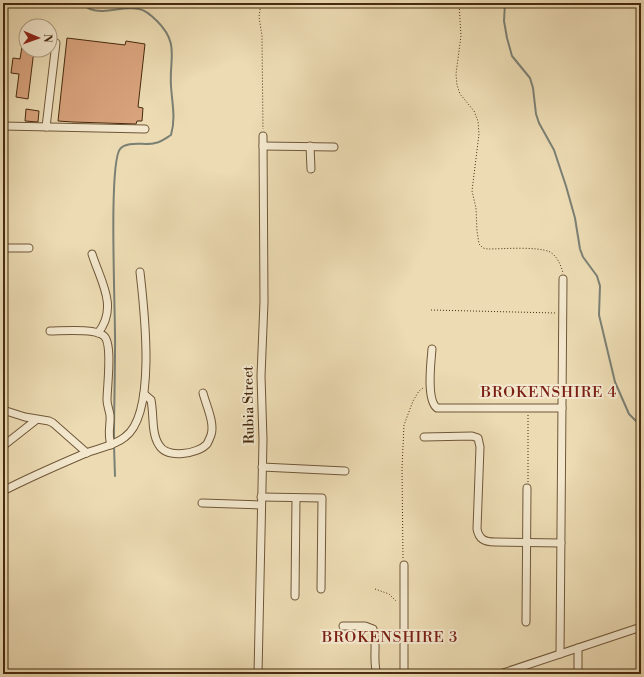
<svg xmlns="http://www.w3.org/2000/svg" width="644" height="677" font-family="'Libre Bodoni',serif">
  <rect width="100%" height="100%" fill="#ecdbb3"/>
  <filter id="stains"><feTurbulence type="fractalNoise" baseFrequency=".005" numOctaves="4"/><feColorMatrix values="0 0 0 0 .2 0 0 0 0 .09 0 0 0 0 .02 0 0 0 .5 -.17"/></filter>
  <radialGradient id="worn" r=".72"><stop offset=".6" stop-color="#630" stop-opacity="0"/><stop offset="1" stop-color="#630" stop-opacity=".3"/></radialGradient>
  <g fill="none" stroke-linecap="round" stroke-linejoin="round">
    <!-- stream -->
    <g stroke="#7b8074" stroke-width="2">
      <path d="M 80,3 C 83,5 87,8 90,9 C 106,15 123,5 139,9 C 146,10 152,16 157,21 C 180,44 169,58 171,86 C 172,103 176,118 171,135 C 166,138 161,142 155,143 C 145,146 128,140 120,149 C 108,165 116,319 115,349 C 115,379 114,409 114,440"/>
      <polyline points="505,3 504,21 507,38 512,56 530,78 533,88 536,114 539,123 554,150 566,186 575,218 580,249 583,257 597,276 600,286 599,315 615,382 629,414 641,426"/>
      <polyline points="114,446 115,476"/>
    </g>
  </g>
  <!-- building -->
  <g fill="#d9a37d" stroke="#472b0f">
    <polygon points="67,38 125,45 126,41 145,44 138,107 143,108 142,121 137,121 136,124 73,122 58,121"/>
    <polygon points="23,40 26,40 26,50 34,50 28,99 16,97 19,74 11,73 13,58 20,59"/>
    <polygon points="26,109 39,111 38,122 25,121"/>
  </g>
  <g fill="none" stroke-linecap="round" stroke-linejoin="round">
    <!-- minor casing -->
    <g stroke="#705738" stroke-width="9">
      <g id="minor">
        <polyline points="3,126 145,129"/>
        <polyline points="46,127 56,43"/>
        <polyline points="263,146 334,147"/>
        <polyline points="310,146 311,169"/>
        <polyline points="3,248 29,248"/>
        <path d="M 92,254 C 100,280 119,307 98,333"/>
        <path d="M 50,331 C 62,331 96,328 104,336 C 113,344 107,387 107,400 C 107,405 109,409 110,415 C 111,426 107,432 111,445"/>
        <path d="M 432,349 C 431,362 426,400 437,408 L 562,408"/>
        <path d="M 144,394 L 151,400 C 154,414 151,433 159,445 C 167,459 198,454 207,444 C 208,442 210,438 211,435 C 215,423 206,405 203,393"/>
        <polyline points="3,410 25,417 49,421 53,423 87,453"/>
        <path d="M 424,437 L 472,436 L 478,438 L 480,447 L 477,529 C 479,539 484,542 495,542 L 561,543"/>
        <polyline points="3,446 36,420"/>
        <polyline points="262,467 345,471"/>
        <path d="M 3,491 C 30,477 58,465 86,453 C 99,448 114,446 125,437 C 157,414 144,308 140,272"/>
        <polyline points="261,497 322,498 321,589"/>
        <polyline points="202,503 261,505"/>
        <polyline points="404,565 404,674"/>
        <polyline points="295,596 296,498"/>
        <polyline points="526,622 527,488"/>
        <path d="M 343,626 L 365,626 L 373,629 C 378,644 372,660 377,674"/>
        <polyline points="578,648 578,674"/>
        <polyline points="560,654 563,279"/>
        <polyline points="258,674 263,440 261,376 264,302 263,136"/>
        <polyline points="500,674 641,627"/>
      </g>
    </g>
    <!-- path -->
    <g stroke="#472b0f" stroke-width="1" stroke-dasharray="1 2" stroke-linecap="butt">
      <polyline points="261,3 259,17 262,36 263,129"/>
      <path d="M 459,3 L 461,36 L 456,74 L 457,85 L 460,94 L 474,111 L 478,121 L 479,134 L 472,191 L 476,208 L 477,231 L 479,244 L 483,248 L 488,249 C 502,249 537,246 550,252 C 557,256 561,265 563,273"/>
      <polyline points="431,310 556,313"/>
      <polyline points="528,482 528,415"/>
      <polyline points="403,558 402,468 404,425 413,401 419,391 423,388"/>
      <polyline points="375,589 389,594 396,601"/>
    </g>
    <!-- minor -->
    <use href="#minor" stroke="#f3e8ce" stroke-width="7"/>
  </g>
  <g text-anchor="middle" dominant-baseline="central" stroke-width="4" stroke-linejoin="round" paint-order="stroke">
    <!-- street labels -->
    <g font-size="14" fill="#472b0f" stroke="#f3e8ce">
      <text transform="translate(249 405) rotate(-91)">Rubia Street</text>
    </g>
    <!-- neighbourhood labels -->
    <g font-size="15" letter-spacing="1" fill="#7a1f14" stroke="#f3e8ce">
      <text x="549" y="392">BROKENSHIRE 4</text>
      <text x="390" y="637">BROKENSHIRE 3</text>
    </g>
  </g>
  <!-- margin -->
  <rect width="644" height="677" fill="none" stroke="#ecdbb3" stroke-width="16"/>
  <rect x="4" y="4" width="636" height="669" fill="none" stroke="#472b0f" stroke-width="2"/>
  <rect x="8" y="8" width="628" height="661" fill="none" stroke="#472b0f"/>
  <!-- north arrow -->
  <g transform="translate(38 38) rotate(92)"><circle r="19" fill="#f3e8ce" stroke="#ae9c82"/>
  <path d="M0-3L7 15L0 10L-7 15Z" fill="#8f2418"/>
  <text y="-6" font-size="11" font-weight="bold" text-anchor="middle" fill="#472b0f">N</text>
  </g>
  <rect width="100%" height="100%" filter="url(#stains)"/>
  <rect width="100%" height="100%" fill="url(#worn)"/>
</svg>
